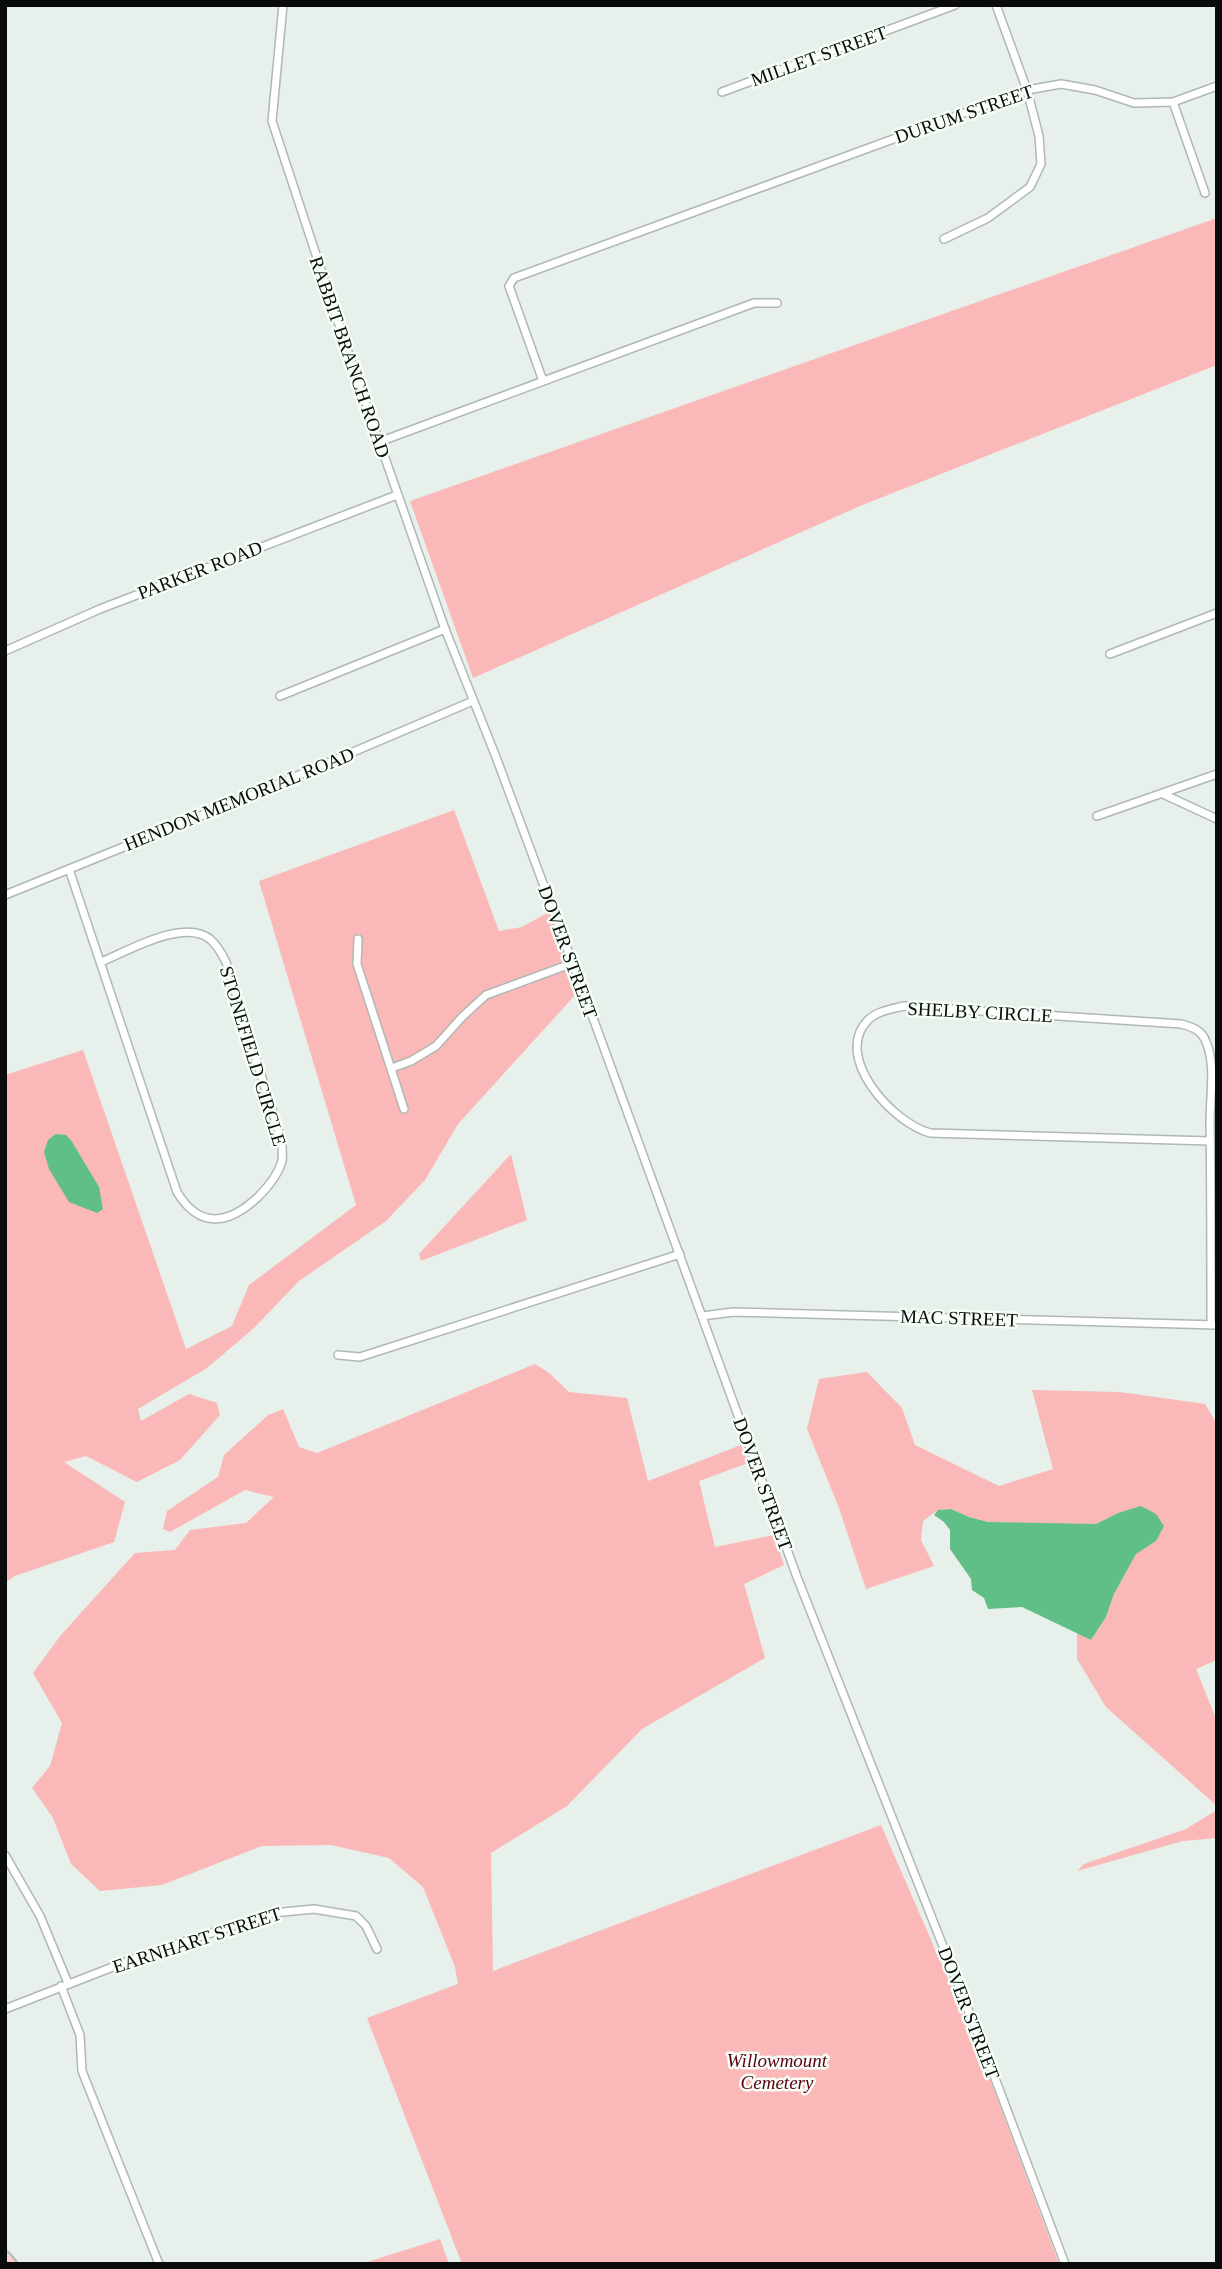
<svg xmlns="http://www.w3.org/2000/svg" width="1222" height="2269" font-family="Georgia,serif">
  <rect width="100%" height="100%" fill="#e7f0ea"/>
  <!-- green -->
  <g fill="#fbb8b8">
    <polygon points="1217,218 1217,365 860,506 473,678 410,501"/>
    <polygon points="454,810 499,931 522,927 549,912 576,994 458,1124 425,1180 386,1221 299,1281 254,1328 207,1368 138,1409 141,1421 189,1394 217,1403 220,1415 180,1460 137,1482 86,1456 64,1462 125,1502 114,1542 15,1576 5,1583 5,1075 83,1050 186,1349 232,1326 249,1285 356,1205 259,881"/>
    <polygon points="511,1154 527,1220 421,1261 419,1254"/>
    <polygon points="535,1364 549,1373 569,1392 627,1398 648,1481 741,1445 748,1463 699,1481 715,1547 774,1535 784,1565 744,1584 765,1658 642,1729 567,1806 491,1853 493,1971 881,1825 979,2050 1059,2264 462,2264 367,2018 458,1984 455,1967 423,1887 389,1858 331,1845 262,1846 162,1885 100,1891 71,1864 53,1818 32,1788 50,1766 62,1723 33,1673 61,1635 135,1553 175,1550 190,1530 246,1523 274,1497 245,1490 170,1532 163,1529 167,1511 218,1477 224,1455 268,1415 283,1409 299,1447 317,1453"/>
    <polygon points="867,1372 902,1408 915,1445 999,1486 1053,1469 1032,1390 1120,1392 1205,1404 1217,1424 1217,1660 1196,1669 1217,1721 1217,1806 1106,1707 1077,1659 1077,1632 1091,1640 1106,1617 1114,1594 1136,1554 1156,1541 1118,1513 1096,1524 1067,1524 988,1522 969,1517 951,1509 938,1510 923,1521 921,1540 934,1566 866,1589 839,1508 807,1429 819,1379"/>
    <polygon points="1217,1810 1217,1838 1183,1841 1077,1871 1084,1864 1186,1829"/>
    <polygon points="440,2239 449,2264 361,2264"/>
  </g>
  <!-- water -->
  <g fill="#5fbf86">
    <polygon points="56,1134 66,1135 71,1140 99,1187 103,1209 97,1213 69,1202 49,1169 44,1152 48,1140"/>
    <polygon points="1141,1506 1156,1514 1164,1526 1156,1541 1136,1554 1114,1594 1106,1617 1091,1640 1022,1607 988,1609 984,1598 972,1590 971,1579 950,1549 950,1530 944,1522 934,1515 938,1510 951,1509 969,1517 988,1522 1096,1524 1118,1513"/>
  </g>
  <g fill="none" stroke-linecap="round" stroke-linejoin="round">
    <!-- street casing -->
    <g stroke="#afb8b2" stroke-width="10">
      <g id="street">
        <polyline points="283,5 272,121 351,361 445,629 496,757 589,1007 797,1577 990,2065 1065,2264"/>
        <polyline points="722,92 955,5"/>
        <polyline points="1173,102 1205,193"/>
        <polyline points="944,239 988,218 1030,187 1041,164 1039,136 1027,90 996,5"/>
        <polyline points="543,381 509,286 514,278 1027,90 1061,84 1095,90 1134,103 1173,102 1217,86"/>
        <polyline points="379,442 754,303 777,303"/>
        <polyline points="5,651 100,609 397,495"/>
        <polyline points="1110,654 1217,613"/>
        <polyline points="280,696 445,629"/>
        <polyline points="1163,794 1217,819"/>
        <polyline points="1097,816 1217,774"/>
        <path d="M 69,869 L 177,1192 C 200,1230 229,1224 258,1197 C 268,1187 278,1175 282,1161 C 283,1154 282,1146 281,1139 L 226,962 C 222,954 217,945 210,939 C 184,918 128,951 101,962"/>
        <polyline points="5,895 252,795 473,701"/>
        <polyline points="358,939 357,964 404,1109"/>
        <polyline points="392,1068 411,1061 436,1046 463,1016 486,995 573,963"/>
        <path d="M 1210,1141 L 930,1133 C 893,1123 832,1057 868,1020 C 877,1011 892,1009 904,1006 L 1181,1024 C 1192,1027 1202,1030 1206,1042 C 1216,1064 1210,1097 1210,1121 C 1211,1189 1211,1257 1211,1325"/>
        <polyline points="702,1316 733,1312 1217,1325"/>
        <polyline points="338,1355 360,1357 680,1254"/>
        <polyline points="5,1855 40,1916 68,1983"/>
        <polyline points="61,1986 80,2035 82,2071 159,2264"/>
        <polyline points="5,2009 146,1954 273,1913 314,1909 356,1916 366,1926 377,1949"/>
      </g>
    </g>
    <!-- secondary casing -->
    <g stroke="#afb8b2" stroke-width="14">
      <polyline id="secondary" points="5,2257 11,2264"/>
    </g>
    <!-- street -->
    <use href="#street" stroke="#fff" stroke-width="7"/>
    <!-- secondary -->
    <use href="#secondary" stroke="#fad2d4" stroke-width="10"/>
  </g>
  <g text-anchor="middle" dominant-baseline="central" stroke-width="5" stroke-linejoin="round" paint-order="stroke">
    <!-- street labels -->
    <g font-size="19" fill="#090c0a" stroke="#f5fef7">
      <text transform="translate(819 56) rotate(-20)">MILLET STREET</text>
      <text transform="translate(964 114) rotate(-19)">DURUM STREET</text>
      <text transform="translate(350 357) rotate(71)">RABBIT BRANCH ROAD</text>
      <text transform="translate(200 570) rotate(-21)">PARKER ROAD</text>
      <text transform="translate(239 799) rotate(-22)">HENDON MEMORIAL ROAD</text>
      <text transform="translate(568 952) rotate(70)">DOVER STREET</text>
      <text transform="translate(980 1012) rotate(3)">SHELBY CIRCLE</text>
      <text transform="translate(253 1056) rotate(73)">STONEFIELD CIRCLE</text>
      <text transform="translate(959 1318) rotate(2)">MAC STREET</text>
      <text transform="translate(763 1484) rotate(70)">DOVER STREET</text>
      <text transform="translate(197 1940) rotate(-18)">EARNHART STREET</text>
      <text transform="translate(969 2013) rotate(69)">DOVER STREET</text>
    </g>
    <!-- park labels -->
    <g font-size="19" font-style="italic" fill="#5d0013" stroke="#f5fef7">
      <text x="777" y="2060">Willowmount<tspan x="777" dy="22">Cemetery</tspan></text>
    </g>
  </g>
  <!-- border -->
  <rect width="1222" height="2269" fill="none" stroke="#090c0a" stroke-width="14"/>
</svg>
